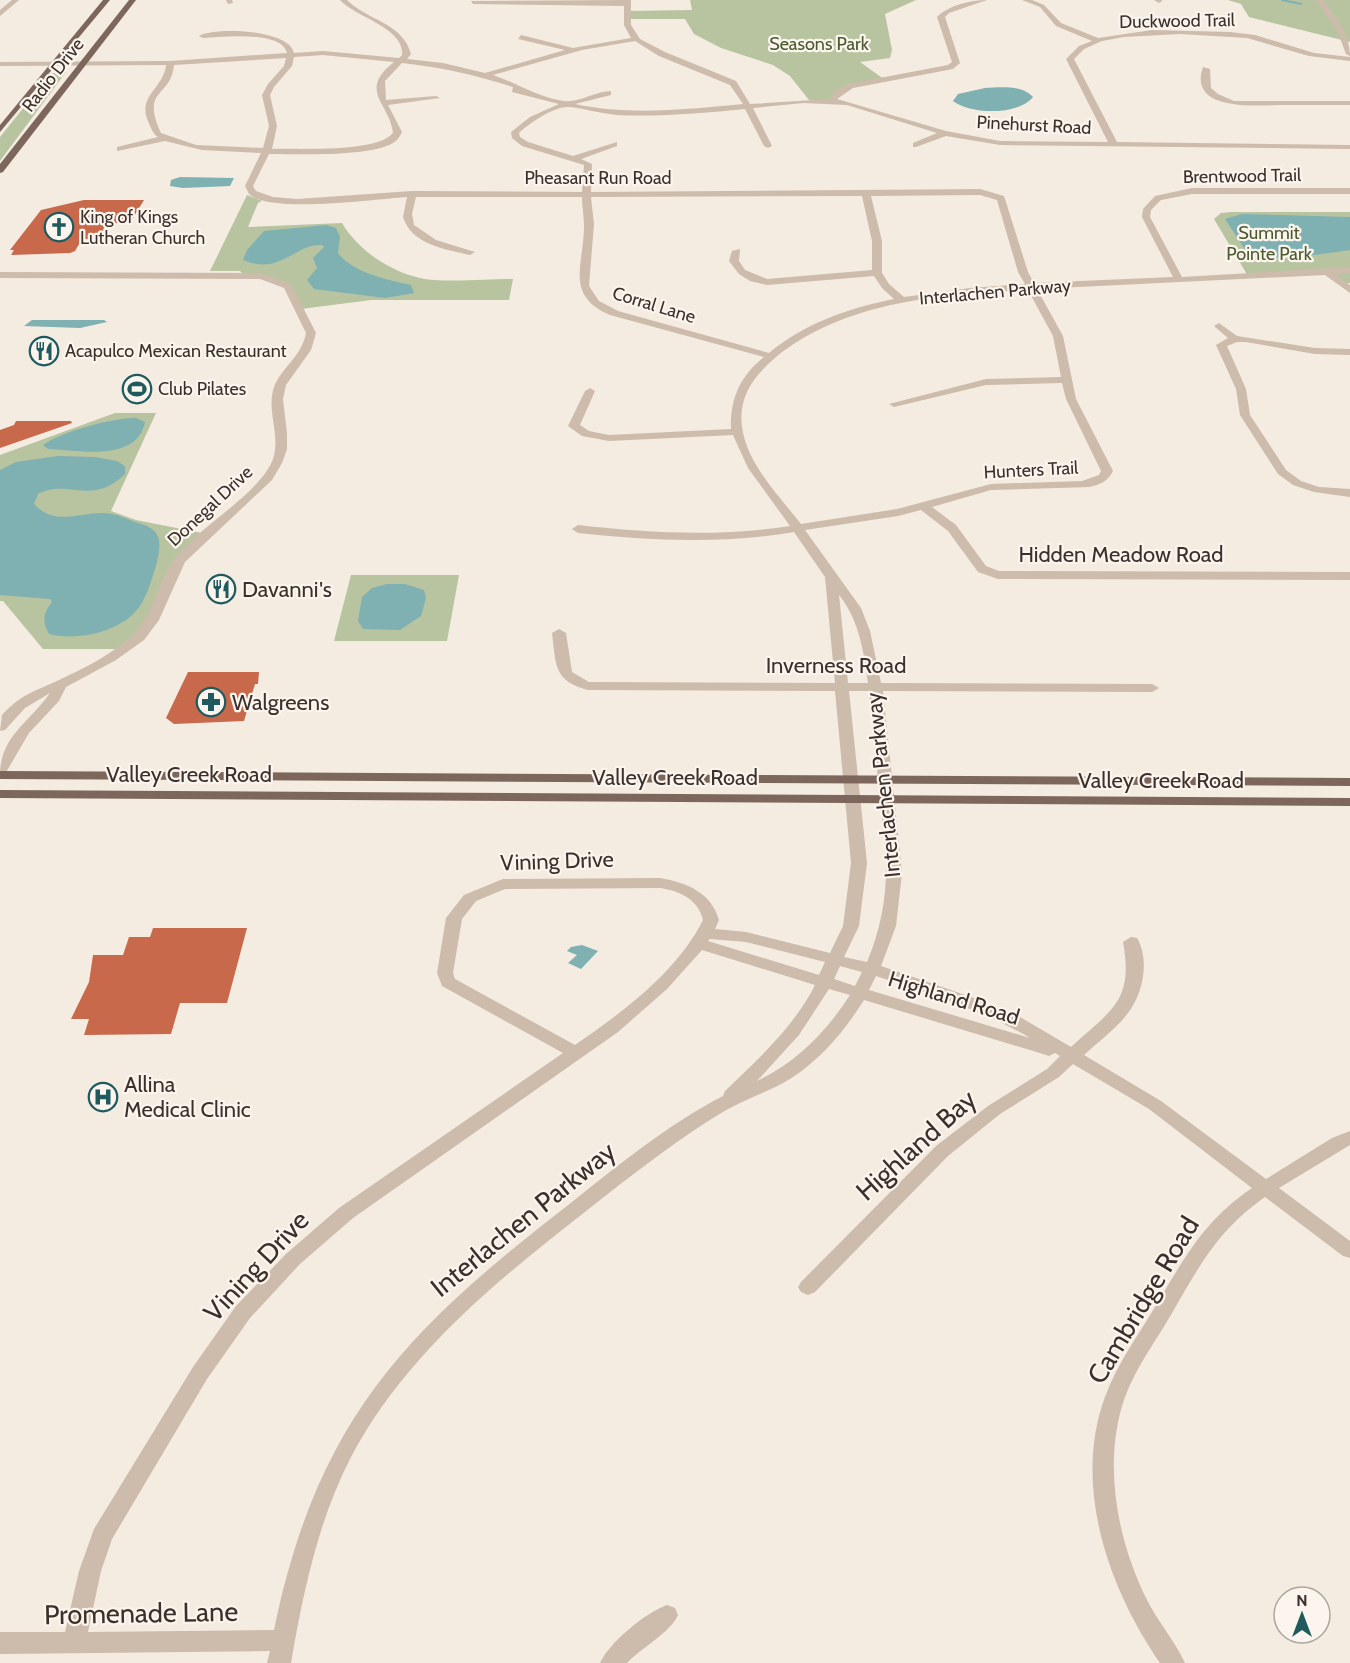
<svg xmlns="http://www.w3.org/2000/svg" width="1350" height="1663" font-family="Cabin,sans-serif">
  <rect width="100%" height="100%" fill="#f4ebe1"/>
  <!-- green -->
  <g fill="#b8c4a0">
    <polygon points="690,0 916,0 885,14 892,50 890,58 860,62 885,80 851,86 832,101 809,100 790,76 773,65 721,48 694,34 685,19 627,19 627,11 692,10"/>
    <polygon points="1228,0 1350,0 1350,42 1249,17 1241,4"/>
    <polygon points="57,71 66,72 0,161 0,137 50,75"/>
    <path d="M 247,195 L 262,201 L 258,203 L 248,227 L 342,223 C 358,250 389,271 420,278 C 440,283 490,279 513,279 L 509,300 L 371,300 L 301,309 L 288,286 L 243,274 L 240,271 L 210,271 Z"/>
    <polygon points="1231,212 1350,212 1350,283 1341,283 1328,272 1248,276 1214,219 1221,213"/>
    <polygon points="115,413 156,413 111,511 136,520 207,534 192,547 159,610 123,649 43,649 3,601 0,601 0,455"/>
    <polygon points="351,575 459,575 447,641 334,641"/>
  </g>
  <!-- water -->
  <g fill="#7fb0b2">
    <path d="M 985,88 C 1001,87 1022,85 1033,97 C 1019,115 971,115 953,101 L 958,94 Z"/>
    <polygon points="180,177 234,178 230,186 183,188 170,186 171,180"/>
    <path d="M 1242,214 L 1350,217 L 1350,250 C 1323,254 1274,262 1248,254 L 1225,219 Z"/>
    <path d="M 326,225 L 336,228 L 340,237 L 338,253 C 353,273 388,280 411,285 L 414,293 L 385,298 L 314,289 L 307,280 L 317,268 L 313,258 L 324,247 L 322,245 C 295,243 281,276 243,260 L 247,250 L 264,231 Z"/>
    <polygon points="32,320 104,320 107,322 80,328 24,326"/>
    <path d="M 136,418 L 145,422 C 137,463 78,450 48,449 L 43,445 C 63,431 112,418 136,418 Z"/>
    <path d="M 58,456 L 95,457 L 117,461 L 125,466 L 125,474 C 91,507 70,478 38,494 L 34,504 C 54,526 77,513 103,513 C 115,513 127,519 138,523 C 145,525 154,528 157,535 C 162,543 158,557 156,566 C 151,581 146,601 135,612 C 116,633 75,641 49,634 C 42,621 43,613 52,602 L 50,599 L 0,595 L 0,470 L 16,462 Z"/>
    <polygon points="387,584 405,584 424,590 426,598 421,616 400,630 363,629 358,621 362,597 372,588"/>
    <polygon points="582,945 598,951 581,969 568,963 577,955 567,951 571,947"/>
  </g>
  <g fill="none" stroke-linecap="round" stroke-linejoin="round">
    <!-- stream -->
    <polyline stroke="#7fb0b2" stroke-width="2" points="1282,0 1301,4"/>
  </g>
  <!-- building -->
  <g fill="#c8694b">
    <polygon points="84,200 144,200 130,223 108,223 98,239 82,239 75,251 70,253 11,255 14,250 10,250 41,210"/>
    <polygon points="16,421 71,421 72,423 0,448 0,430 14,425"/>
    <polygon points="188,672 259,672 258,684 255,684 244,721 174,724 166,718"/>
    <polygon points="153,928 247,928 227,1003 180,1003 171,1034 84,1035 89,1019 71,1019 89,982 93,955 123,955 129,937 150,937"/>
  </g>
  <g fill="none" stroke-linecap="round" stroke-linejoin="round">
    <!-- minor -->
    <g fill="#cdbbac" fill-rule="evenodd">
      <polygon points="12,0 19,0 0,16 0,10"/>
      <polygon points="226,0 232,0 233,3 228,4"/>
      <path d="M 340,0 L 347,0 C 368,21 402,22 411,54 L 407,59 L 443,63 L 485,73 L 565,50 L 518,39 L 521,35 L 573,48 L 631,38 L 624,25 L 624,6 L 473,4 L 471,1 L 631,0 L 631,25 L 640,39 L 665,52 L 736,81 L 750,104 L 830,99 L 835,91 L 848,84 L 948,65 L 952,62 L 937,17 C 949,5 972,0 987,0 L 949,13 L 945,17 L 960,63 L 953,69 L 853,88 L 837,99 L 946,131 L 1000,141 L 1108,142 L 1066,59 L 1079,46 L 1092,41 L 1056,26 L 1040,7 L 1022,0 L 1032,0 L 1044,5 L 1061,23 L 1098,38 L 1152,30 L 1230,32 L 1255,35 L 1314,53 L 1350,57 L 1350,61 L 1309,56 L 1247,38 L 1180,34 L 1124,37 L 1102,41 L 1084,49 L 1074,59 L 1117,142 L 1350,145 L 1350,149 L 1000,145 L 946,136 L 916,147 L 913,147 L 913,143 L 937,133 L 847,105 L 804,103 L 753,108 L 772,146 L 768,148 L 764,146 L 745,109 C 703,113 660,117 617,115 C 602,114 579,107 567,107 C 554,107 529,123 519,133 L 520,137 L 528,142 L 573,156 L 617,142 L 617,146 L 581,159 L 592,164 L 591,192 L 980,189 L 1004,196 L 1028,272 L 1034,283 L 1173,277 L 1142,217 L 1143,209 L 1155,196 L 1192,188 L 1350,188 L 1350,194 L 1192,194 L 1161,200 L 1151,210 L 1150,217 L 1182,277 L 1350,267 L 1350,273 L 1336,274 L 1350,285 L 1350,293 L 1325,275 L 1037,289 L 1063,336 L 1076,399 L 1113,471 C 1108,481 1101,484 1090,487 L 991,490 L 932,507 L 956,525 L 986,566 L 999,571 L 1350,572 L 1350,580 L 998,579 L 978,572 L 948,531 L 921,510 L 898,516 L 805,530 L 861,608 L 870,631 L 881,683 L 1152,684 L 1159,688 L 1152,692 L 883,691 L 902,873 L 896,926 L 881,966 L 974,998 L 1020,1017 L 1071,1047 C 1111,1010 1134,1002 1123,942 L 1131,937 L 1137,938 C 1150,960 1143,994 1128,1013 C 1116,1029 1098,1042 1084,1055 L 1161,1101 L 1266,1179 L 1332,1138 L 1350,1131 L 1350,1145 L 1279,1188 L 1350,1241 L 1350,1258 L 1343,1256 L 1265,1197 C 1219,1229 1199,1266 1172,1313 C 1156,1341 1136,1367 1125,1397 C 1102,1462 1117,1540 1147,1600 C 1158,1622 1175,1641 1185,1663 L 1160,1663 C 1109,1589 1072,1486 1105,1397 C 1117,1363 1140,1333 1158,1302 C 1186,1255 1206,1219 1252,1188 L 1149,1109 L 1073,1064 L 1059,1077 L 1000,1114 L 948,1156 L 815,1292 L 808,1295 L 801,1292 L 798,1287 L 801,1282 L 936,1146 L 988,1106 L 1047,1069 L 1060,1056 L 1055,1053 L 1049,1056 L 1043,1054 L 864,1000 C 845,1030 823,1057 793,1077 C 777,1088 758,1094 740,1103 C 723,1111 708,1121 693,1131 C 652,1159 614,1189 576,1219 C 489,1287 403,1359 351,1457 C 318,1521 303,1593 291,1663 L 267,1663 L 270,1651 L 0,1654 L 0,1632 L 65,1632 L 79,1571 L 94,1529 L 193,1367 L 236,1306 L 286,1254 L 339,1208 L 563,1053 L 442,986 L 437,973 L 446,918 L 464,895 L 503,879 L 660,878 C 687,883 711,892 719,920 L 715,929 L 746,932 L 830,953 L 843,926 L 851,863 L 835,691 L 588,690 C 553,681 556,664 552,633 L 559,629 L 566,633 L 572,672 L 589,682 L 835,683 L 825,577 L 794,532 C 723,544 650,541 578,533 L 572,529 L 578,525 C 648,533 720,537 790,526 L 748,468 L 733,435 L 609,441 L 582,436 L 568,426 L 585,391 L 590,388 L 595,391 L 580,425 L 589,431 L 609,435 L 731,429 C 730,399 740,376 764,357 L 610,315 C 564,295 584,265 584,226 C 584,216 582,207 582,197 L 416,197 L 412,214 L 414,225 L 436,240 L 475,252 L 470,255 C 445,249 412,245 403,217 L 407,197 C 376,199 270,214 249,194 C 249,194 245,186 245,186 L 261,153 L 202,150 L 165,141 L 117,151 L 117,147 L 158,137 C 153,134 151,128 148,121 C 137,96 164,88 166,65 L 0,66 L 0,62 L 170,61 L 287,53 C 282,30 222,37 203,38 L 199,36 C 215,27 289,29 294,53 L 323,51 L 399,58 L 402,55 C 405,28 355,17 340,0 ZM 635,41 L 659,56 L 730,85 L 743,104 C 688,109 630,116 575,104 L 611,95 L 611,91 C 596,91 579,103 564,101 C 539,98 517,83 493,75 L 582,50 ZM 323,55 L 394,62 C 357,91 390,103 393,133 C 377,153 297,148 272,149 L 277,126 L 270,95 L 274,87 L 292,66 L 294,57 ZM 286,58 L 284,66 L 268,84 L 262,95 L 269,126 L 263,148 L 196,145 L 161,133 C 140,88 171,98 174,65 ZM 402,63 C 441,67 476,75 513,87 L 512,92 L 559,104 L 530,117 L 511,132 L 512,138 L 522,146 L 584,165 L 582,192 L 412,191 L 297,199 L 273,197 L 256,191 L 253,186 L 269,154 C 299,154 369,157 393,143 C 397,141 400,136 402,132 L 388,105 L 440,98 L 436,96 L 386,100 L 385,81 ZM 980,195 L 997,200 L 1018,272 L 1025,284 L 970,288 L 904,297 L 889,284 L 882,273 L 882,241 L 871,196 ZM 862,196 L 872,241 L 872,270 L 767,279 L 745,270 L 739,261 L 740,249 L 732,251 L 729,261 L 739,274 L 750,281 L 767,285 L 874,276 L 882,288 L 894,299 C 849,308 805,323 769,353 L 618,311 L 599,301 L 589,286 L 594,224 L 591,197 ZM 1028,290 L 1053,336 L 1061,377 L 986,379 L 889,404 L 894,407 L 986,385 L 1062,383 L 1066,399 L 1101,471 L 1099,475 L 1082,481 L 991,484 L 897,509 L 801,524 C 779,496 747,464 742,427 C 738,396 754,376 776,357 C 845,301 942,294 1028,290 ZM 839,595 C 859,619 864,653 868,683 L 848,683 ZM 849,691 L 869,691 L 886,859 C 887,896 881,929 867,962 L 844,957 L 859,926 L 867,863 ZM 660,888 C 680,891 698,899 703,920 C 677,972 623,1012 575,1045 L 455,979 L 453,973 L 462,919 L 476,901 L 505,889 ZM 710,939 L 746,942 L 825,962 L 819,975 L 708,941 ZM 702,950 L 815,985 C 794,1027 758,1059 725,1091 L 723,1096 C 667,1125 616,1167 567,1206 C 404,1332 317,1421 274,1630 L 88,1632 L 101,1571 L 112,1539 L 207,1379 L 250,1318 L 300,1264 L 353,1218 L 618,1032 L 667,989 ZM 840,966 L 862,972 L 855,986 L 834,979 ZM 876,976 C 929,994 983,1010 1030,1038 L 869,990 ZM 829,989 L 850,995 C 826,1032 797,1062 757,1081 L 799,1035 Z"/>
      <polygon points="1154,0 1162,0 1162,1 1159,3"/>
      <path d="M 1316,0 L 1323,0 C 1336,18 1350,33 1350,56 L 1346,54 L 1337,30 Z"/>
      <path d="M 1203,67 L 1210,69 L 1211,88 L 1218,94 L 1234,101 L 1350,101 L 1350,105 C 1328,105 1306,105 1284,105 C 1260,105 1187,113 1203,67 Z"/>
      <path d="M 0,272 L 261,273 L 291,284 L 316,333 L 311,350 L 286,385 L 283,399 L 287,433 L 287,449 L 282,463 L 272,480 L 185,562 L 159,620 L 144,640 L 116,660 L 66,687 L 59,701 L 29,733 L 5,774 L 0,775 C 0,736 30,722 50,693 L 25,708 L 5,730 L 0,731 L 2,715 C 21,694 36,691 59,680 C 83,669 106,657 126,641 C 154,619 155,586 174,559 C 197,528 260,494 273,459 C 281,435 266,411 274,387 C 282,367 302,356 306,333 L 284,288 L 260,279 L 0,278 Z"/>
      <polygon points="1219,323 1237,336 1315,348 1350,349 1350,355 1315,354 1246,342 1237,342 1227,346 1246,389 1250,415 1286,470 1301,481 1319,487 1350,489 1350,497 1314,492 1293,485 1278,474 1240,415 1236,389 1216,345 1228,338 1214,326"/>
      <path d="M 667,1605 L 675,1608 L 678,1615 C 671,1632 641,1648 627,1663 L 600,1663 C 610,1642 645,1613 667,1605 Z"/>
    </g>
    <!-- major -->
    <g fill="#7d675c" fill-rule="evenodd">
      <polygon points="103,0 110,0 0,132 0,125"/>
      <polygon points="129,0 136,0 3,172 0,173 0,164"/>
      <polygon points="0,771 1350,778 1350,786 0,779"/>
      <polygon points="0,790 1350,798 1350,806 0,798"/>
    </g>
  </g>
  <!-- icons -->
  <defs>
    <g id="church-ring" transform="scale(1.5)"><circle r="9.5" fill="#fbf5ee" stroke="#1f5a5e" stroke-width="1.5"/><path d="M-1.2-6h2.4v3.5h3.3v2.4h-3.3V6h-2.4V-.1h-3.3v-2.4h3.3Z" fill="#1f5a5e"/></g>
    <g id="restaurant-ring" transform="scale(1.5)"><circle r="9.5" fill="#fbf5ee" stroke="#1f5a5e" stroke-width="1.5"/><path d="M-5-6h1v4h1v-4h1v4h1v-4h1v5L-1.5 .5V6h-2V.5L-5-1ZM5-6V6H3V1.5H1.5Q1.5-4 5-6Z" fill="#1f5a5e"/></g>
    <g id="stadium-ring" transform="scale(1.5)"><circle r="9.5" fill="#fbf5ee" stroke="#1f5a5e" stroke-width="1.5"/><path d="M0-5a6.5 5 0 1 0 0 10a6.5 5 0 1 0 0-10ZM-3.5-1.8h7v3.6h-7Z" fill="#1f5a5e"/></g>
    <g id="pharmacy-ring" transform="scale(1.5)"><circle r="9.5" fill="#fbf5ee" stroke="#1f5a5e" stroke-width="1.5"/><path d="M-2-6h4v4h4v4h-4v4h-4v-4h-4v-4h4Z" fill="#1f5a5e"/></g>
    <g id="hospital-ring" transform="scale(1.5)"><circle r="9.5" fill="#fbf5ee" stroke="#1f5a5e" stroke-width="1.5"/><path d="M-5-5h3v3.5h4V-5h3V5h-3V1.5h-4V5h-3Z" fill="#1f5a5e"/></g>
  </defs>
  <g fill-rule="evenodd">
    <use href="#church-ring" x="59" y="227"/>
    <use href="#restaurant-ring" x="44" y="351"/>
    <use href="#stadium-ring" x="137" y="389"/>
    <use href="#restaurant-ring" x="221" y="589"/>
    <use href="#pharmacy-ring" x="211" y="702"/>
    <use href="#hospital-ring" x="103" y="1097"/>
  </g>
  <g text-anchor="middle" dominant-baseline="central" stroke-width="4.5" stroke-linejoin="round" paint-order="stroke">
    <!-- far-street labels -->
    <g font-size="18" fill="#3b302b" stroke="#fbf5ee">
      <text transform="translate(1177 21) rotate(-1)">Duckwood Trail</text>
      <text transform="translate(53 75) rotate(-52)">Radio Drive</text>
      <text transform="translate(1034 125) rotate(3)">Pinehurst Road</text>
      <text transform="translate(1242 176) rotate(-1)">Brentwood Trail</text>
      <text x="598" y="178">Pheasant Run Road</text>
      <text transform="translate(995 292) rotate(-5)">Interlachen Parkway</text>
      <text transform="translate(654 305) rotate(17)">Corral Lane</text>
      <text transform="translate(1031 470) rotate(-3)">Hunters Trail</text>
      <text transform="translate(210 506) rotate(-43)">Donegal Drive</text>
    </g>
    <!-- far-park labels -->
    <g font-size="18" fill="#4a5a2e" stroke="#fbf5ee">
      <text x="819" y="44">Seasons Park</text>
      <text x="1269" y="233">Summit<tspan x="1269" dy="21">Pointe Park</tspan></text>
    </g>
    <!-- far-poi labels -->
    <g font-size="18" fill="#3b302b" stroke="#fbf5ee" text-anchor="start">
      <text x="80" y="217">King of Kings<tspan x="80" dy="21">Lutheran Church</tspan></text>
      <text x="65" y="351">Acapulco Mexican Restaurant</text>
      <text x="158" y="389">Club Pilates</text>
    </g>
    <!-- street labels -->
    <g font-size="22" fill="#3b302b" stroke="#fbf5ee">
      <text x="1121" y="554">Hidden Meadow Road</text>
      <text x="836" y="665">Inverness Road</text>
      <text x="189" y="774">Valley Creek Road</text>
      <text x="675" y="777">Valley Creek Road</text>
      <text x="1161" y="780">Valley Creek Road</text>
      <text transform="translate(883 785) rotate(-96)">Interlachen Parkway</text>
      <text transform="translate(557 861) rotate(-2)">Vining Drive</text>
      <text transform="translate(954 998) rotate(17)">Highland Road</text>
    </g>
    <!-- poi labels -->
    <g font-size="22" fill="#3b302b" stroke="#fbf5ee" text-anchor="start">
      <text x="242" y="589">Davanni's</text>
      <text x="232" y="702">Walgreens</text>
      <text x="124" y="1084">Allina<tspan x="124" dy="25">Medical Clinic</tspan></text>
    </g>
    <!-- near-street labels -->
    <g font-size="27" fill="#3b302b" stroke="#fbf5ee">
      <text transform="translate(916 1145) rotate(-42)">Highland Bay</text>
      <text transform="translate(523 1219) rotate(-39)">Interlachen Parkway</text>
      <text transform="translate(256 1266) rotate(-47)">Vining Drive</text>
      <text transform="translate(1143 1300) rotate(-59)">Cambridge Road</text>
      <text transform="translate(141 1613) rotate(-1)">Promenade Lane</text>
    </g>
  </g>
  <!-- north arrow -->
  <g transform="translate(1302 1615)"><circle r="28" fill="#fbf5ee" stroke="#aea6a0" stroke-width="1.5"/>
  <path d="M0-4.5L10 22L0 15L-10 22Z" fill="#1f5a5e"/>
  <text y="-9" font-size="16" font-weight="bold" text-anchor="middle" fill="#3b302b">N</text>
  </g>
</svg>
